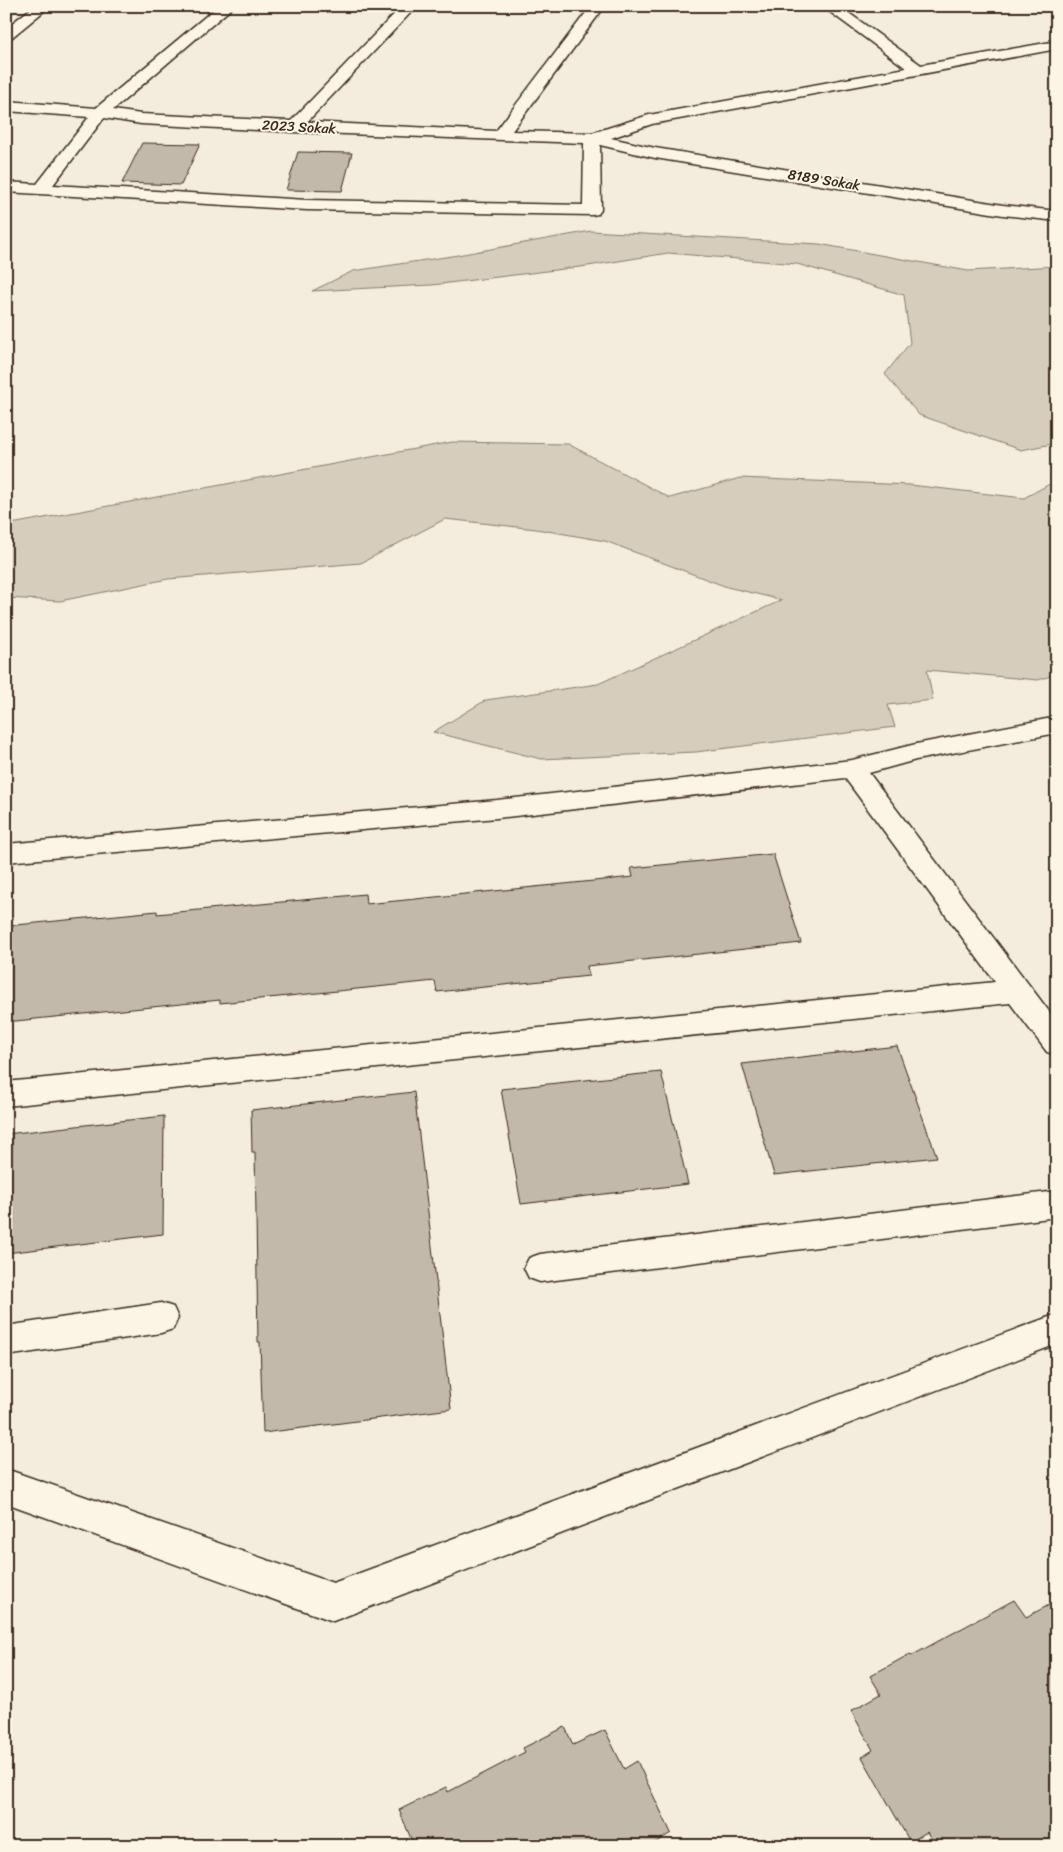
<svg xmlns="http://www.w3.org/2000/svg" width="1063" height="1852" font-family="Sriracha,sans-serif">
  <rect width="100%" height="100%" fill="#f4eddd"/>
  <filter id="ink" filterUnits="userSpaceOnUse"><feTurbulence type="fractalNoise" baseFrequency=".02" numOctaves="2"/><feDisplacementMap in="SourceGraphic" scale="10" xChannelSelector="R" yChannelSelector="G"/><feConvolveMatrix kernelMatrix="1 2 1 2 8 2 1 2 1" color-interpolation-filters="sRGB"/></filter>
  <g filter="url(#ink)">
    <!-- green -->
    <g fill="#d6cdbd" stroke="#887c6e">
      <polygon points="591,231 819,244 968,271 1057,266 1057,443 1021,450 919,415 885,374 910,343 904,295 797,264 668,253 588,266 432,285 312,291 353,271 452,256"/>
      <polygon points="452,442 568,444 670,498 740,478 910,485 1024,498 1057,480 1057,674 1038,680 927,670 933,700 888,705 895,727 696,752 541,759 433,732 486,700 598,684 782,600 727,587 605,541 536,529 445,519 361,563 168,579 60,601 6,598 6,523 17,523"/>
    </g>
    <!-- building -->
    <g fill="#c3b9aa" stroke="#3b2a1e">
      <polygon points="142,143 200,144 181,185 122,183"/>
      <polygon points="298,152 352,153 342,191 286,190"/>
      <polygon points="773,854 801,943 587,966 589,976 437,992 435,981 220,1003 220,1000 6,1022 6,926 157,911 157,914 365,894 366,904 633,877 631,868"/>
      <polygon points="897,1046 937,1157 774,1175 742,1064"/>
      <polygon points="661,1072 688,1184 521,1204 501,1089"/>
      <polygon points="414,1092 451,1409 263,1433 260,1342 258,1342 255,1152 252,1152 251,1110"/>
      <polygon points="164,1116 163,1234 6,1253 6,1134"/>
      <polygon points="1014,1600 1026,1617 1057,1601 1057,1846 935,1846 927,1832 910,1842 862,1757 873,1750 851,1711 881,1694 870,1676 910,1654 911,1656"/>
      <polygon points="565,1727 573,1745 605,1730 624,1769 637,1761 671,1833 650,1846 414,1846 399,1810 446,1787 448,1792 525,1752 523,1748"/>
    </g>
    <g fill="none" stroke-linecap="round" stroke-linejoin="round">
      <!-- minor casing -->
      <g stroke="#3b2a1e" stroke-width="3">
        <g id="minor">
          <polygon points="34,6 50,6 11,38 6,39 6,28"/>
          <path d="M 218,6 L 234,6 L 113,110 L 141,114 L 291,121 L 402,6 L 417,6 L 307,122 L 496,131 L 591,6 L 605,6 L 512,131 L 592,133 L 649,115 L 906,68 L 822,6 L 839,6 L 921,65 L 1057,41 L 1057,49 L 652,124 L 611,138 L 655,148 L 1003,205 L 1057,211 L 1057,221 L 1003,215 L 655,158 L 600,145 L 601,210 L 598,214 L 592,215 L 307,210 L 6,192 L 6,182 L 37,184 L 89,117 L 6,111 L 6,101 L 96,108 ZM 104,118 L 141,124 L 294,132 L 584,143 L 583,205 L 307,200 L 53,185 Z"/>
          <polygon points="1057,717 1057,733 916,760 869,773 1057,1022 1057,1055 1047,1052 1010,1003 6,1106 6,1082 995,982 845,778 497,818 6,862 6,844 497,800 852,760 916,744"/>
          <polygon points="1057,1191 1057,1217 540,1282 529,1278 524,1268 529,1258 540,1254"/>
          <polygon points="161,1303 173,1307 178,1318 173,1329 161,1333 6,1356 6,1326"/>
          <polygon points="1057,1314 1057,1344 333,1621 6,1503 6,1469 333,1583"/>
        </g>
      </g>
      <!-- minor -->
      <use href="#minor" fill="#fcf5e5" fill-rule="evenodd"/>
    </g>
  </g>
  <g text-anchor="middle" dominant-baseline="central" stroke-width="4" stroke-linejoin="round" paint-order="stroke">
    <!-- far-street labels -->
    <g font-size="14" fill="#3b2a1e" stroke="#fcf5e5">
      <text transform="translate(299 127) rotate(3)">2023 Sokak</text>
      <text transform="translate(824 180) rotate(9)">8189 Sokak</text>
    </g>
  </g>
  <!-- margin -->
  <rect width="1063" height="1852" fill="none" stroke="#fcf5e5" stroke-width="25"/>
  <rect x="12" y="12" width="1038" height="1827" fill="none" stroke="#3b2a1e" stroke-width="2" filter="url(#ink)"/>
</svg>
